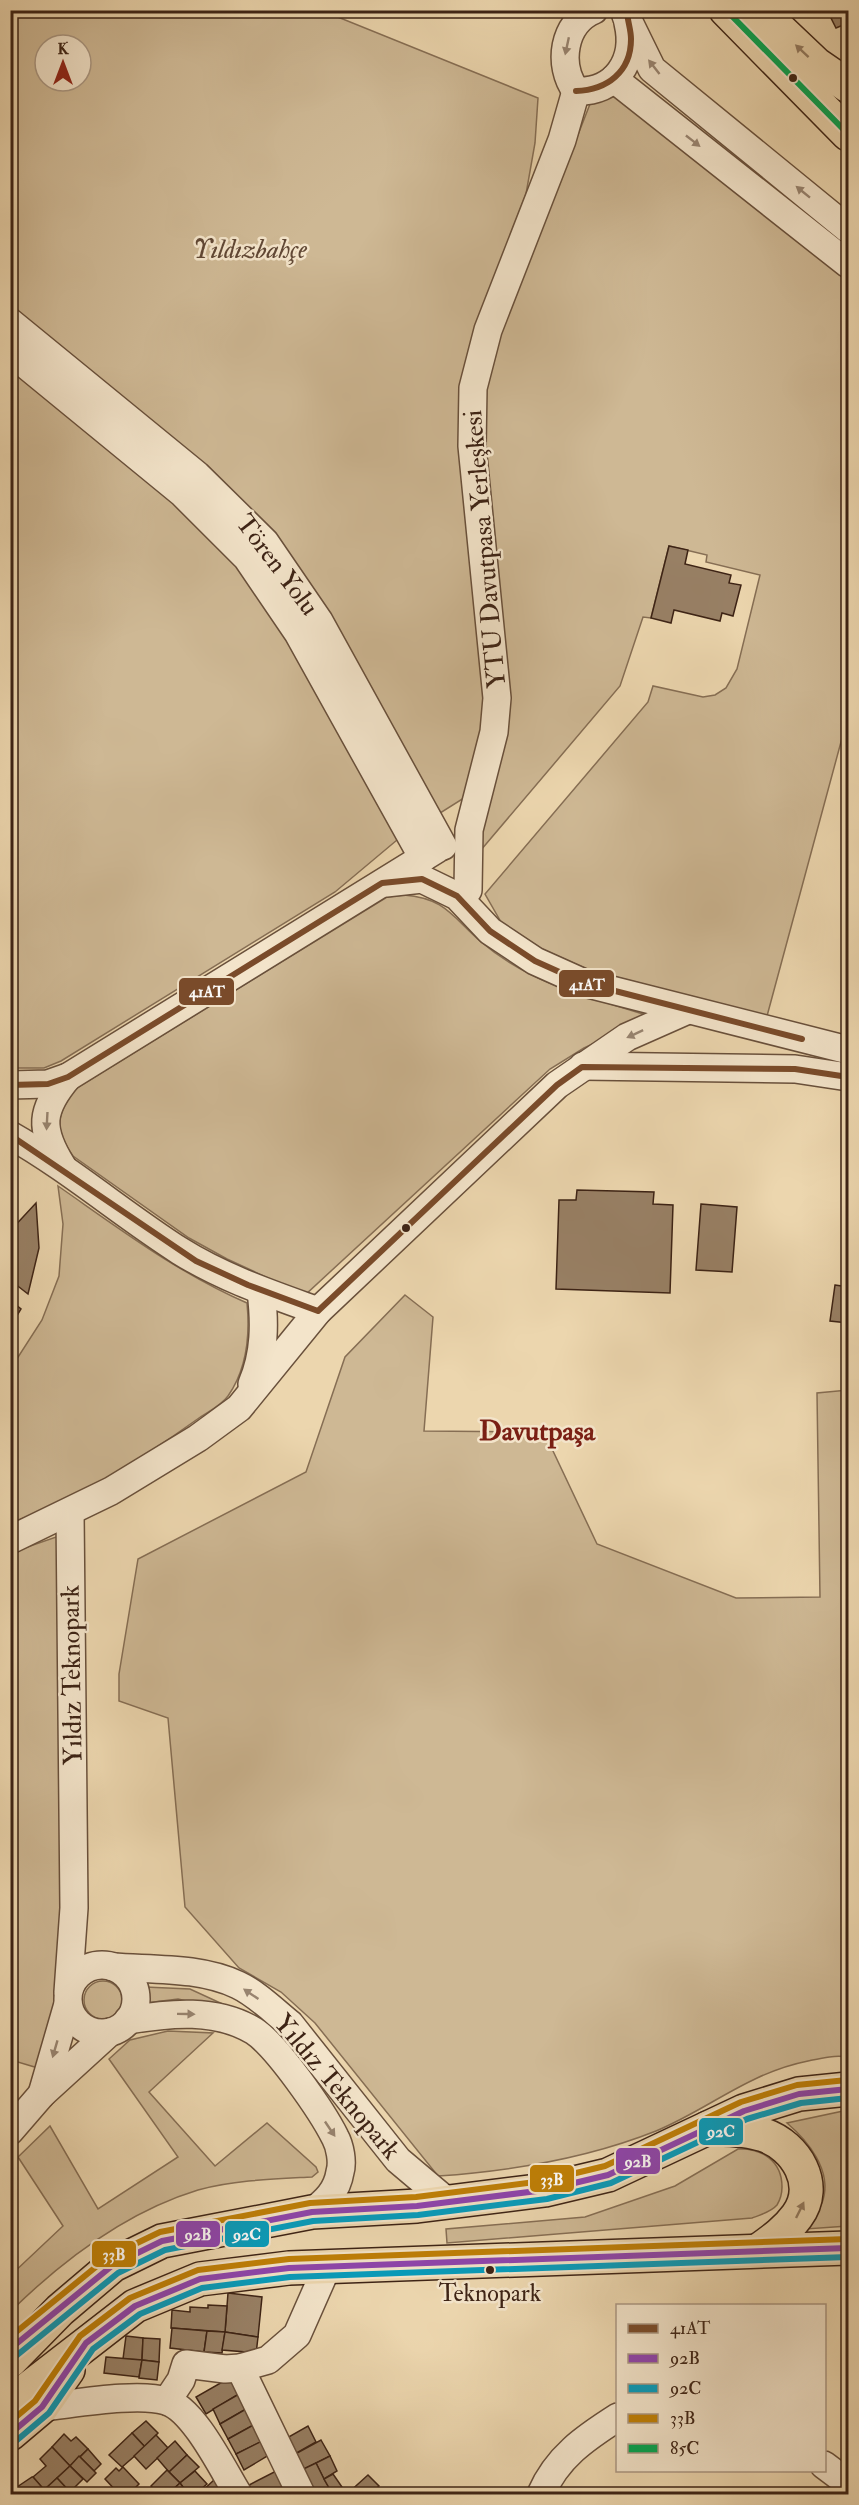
<svg xmlns="http://www.w3.org/2000/svg" width="859" height="2505" font-family="'IM FELL Double Pica',serif">
  <rect width="100%" height="100%" fill="#ecd6ae"/>
  <filter id="stains"><feTurbulence type="fractalNoise" baseFrequency=".00333" numOctaves="4"/><feColorMatrix values="0 0 0 0 .2 0 0 0 0 .09 0 0 0 0 .02 0 0 0 .5 -.17"/></filter>
  <radialGradient id="worn" r=".72"><stop offset=".6" stop-color="#630" stop-opacity="0"/><stop offset="1" stop-color="#630" stop-opacity=".3"/></radialGradient>
  <!-- green -->
  <g fill="#ceb894" stroke="#866e54" stroke-width="1.5" fill-rule="evenodd">
    <path d="M 11,11 L 323,11 L 538,98 L 535,143 L 526,194 L 476,326 L 461,386 L 459,447 L 484,698 L 482,729 L 464,798 L 397,840 L 335,892 L 61,1061 L 44,1068 L 11,1068 ZM 45,45 L 81,45 L 81,81 L 45,81 Z"/>
    <polygon points="608,94 629,96 848,275 848,716 767,1016 589,970 542,949 501,922 485,894 648,702 653,686 703,697 715,695 726,688 737,669 760,575 706,562 707,555 669,546 651,618 643,617 620,686 481,850 481,832 503,751 485,446 486,389 500,334 590,104"/>
    <path d="M 404,895 C 444,898 452,916 480,941 C 494,953 514,966 530,974 C 569,994 610,1003 652,1017 L 584,1048 L 550,1069 L 305,1295 L 227,1259 L 189,1238 L 73,1156 C 54,1129 56,1115 75,1089 L 387,897 Z"/>
    <path d="M 58,1186 C 120,1229 178,1273 247,1303 C 250,1334 247,1369 228,1396 C 222,1405 208,1412 199,1418 C 142,1459 77,1499 11,1523 L 11,1368 L 42,1320 L 59,1276 L 63,1224 Z"/>
    <path d="M 405,1295 L 433,1317 L 424,1431 L 544,1432 L 597,1544 L 736,1598 L 820,1597 L 817,1393 L 848,1390 L 848,2057 C 834,2055 822,2058 808,2061 C 748,2073 709,2109 656,2131 C 588,2158 511,2171 438,2176 L 315,2023 L 281,1992 L 239,1968 L 185,1907 L 168,1718 L 119,1701 L 119,1674 L 138,1559 L 306,1472 L 345,1357 Z"/>
    <polygon points="56,1537 65,1544 62,2007 38,2068 11,2060 10,1553"/>
    <circle cx="103" cy="2000" r="19"/>
    <polygon points="145,1987 190,1989 242,2013 178,1999 146,2003"/>
    <path d="M 168,2031 L 213,2033 L 149,2092 L 215,2166 L 267,2123 L 316,2167 L 318,2172 L 312,2177 C 274,2179 235,2180 198,2190 C 126,2212 63,2260 11,2311 L 11,2275 L 63,2226 L 18,2157 L 50,2126 L 98,2209 L 178,2157 L 109,2059 L 130,2040 Z"/>
    <path d="M 848,2110 L 848,2226 L 806,2229 C 812,2220 820,2211 823,2200 C 832,2170 808,2141 787,2123 Z"/>
    <path d="M 738,2149 C 762,2148 782,2161 782,2187 C 782,2192 780,2200 777,2205 C 771,2212 760,2215 752,2218 L 447,2243 L 446,2229 L 585,2217 L 675,2186 Z"/>
  </g>
  <!-- building -->
  <g fill="#988065" stroke="#3d2315" stroke-width="1.5">
    <polygon points="843,10 848,10 848,23 836,28 830,16"/>
    <polygon points="669,546 688,550 685,564 731,575 729,583 741,585 733,616 722,613 720,621 674,610 671,623 651,618"/>
    <polygon points="577,1190 654,1192 653,1204 673,1205 670,1293 556,1289 559,1200 576,1200"/>
    <polygon points="36,1203 39,1248 28,1294 10,1280 10,1231"/>
    <polygon points="701,1204 737,1207 732,1272 696,1270"/>
    <polygon points="835,1285 848,1287 848,1323 830,1321"/>
    <polygon points="10,1300 21,1309 10,1327"/>
    <polygon points="228,2293 262,2297 258,2337 225,2332"/>
    <polygon points="208,2305 227,2306 225,2332 171,2328 172,2310 190,2312 190,2307 208,2308"/>
    <polygon points="172,2328 207,2331 204,2352 170,2348"/>
    <polygon points="207,2331 225,2332 222,2353 204,2352"/>
    <polygon points="225,2332 258,2337 255,2363 245,2362 246,2352 222,2350"/>
    <polygon points="126,2336 143,2338 142,2360 123,2359"/>
    <polygon points="143,2338 160,2339 159,2362 142,2360"/>
    <polygon points="106,2357 142,2360 139,2377 104,2373"/>
    <polygon points="142,2360 159,2362 157,2380 139,2378"/>
    <polygon points="238,2373 247,2389 206,2414 196,2397"/>
    <polygon points="246,2390 253,2405 220,2424 213,2409"/>
    <polygon points="253,2405 261,2421 228,2439 220,2424"/>
    <polygon points="146,2421 158,2433 145,2447 132,2433"/>
    <polygon points="261,2421 269,2438 236,2454 228,2439"/>
    <polygon points="308,2426 316,2442 286,2459 278,2443"/>
    <polygon points="132,2433 145,2447 122,2467 109,2455"/>
    <polygon points="64,2434 71,2441 76,2437 88,2449 70,2466 52,2447"/>
    <polygon points="156,2435 168,2448 146,2469 134,2456"/>
    <polygon points="266,2439 274,2452 244,2470 236,2454"/>
    <polygon points="321,2440 330,2456 294,2474 286,2459"/>
    <polygon points="175,2441 187,2455 169,2472 157,2458"/>
    <polygon points="52,2447 70,2466 44,2490 33,2477 46,2466 40,2459"/>
    <polygon points="88,2449 101,2464 94,2471 80,2457"/>
    <polygon points="187,2455 199,2467 180,2483 169,2472"/>
    <polygon points="79,2456 96,2473 87,2482 70,2466"/>
    <polygon points="330,2456 337,2471 324,2479 316,2463"/>
    <polygon points="316,2463 324,2479 333,2494 308,2494 295,2473"/>
    <polygon points="70,2466 83,2479 70,2492 57,2478"/>
    <polygon points="123,2467 139,2484 129,2494 119,2494 105,2479 116,2468 119,2471"/>
    <polygon points="284,2467 293,2484 273,2494 254,2494 249,2485"/>
    <polygon points="167,2470 180,2483 168,2494 158,2494 151,2486"/>
    <polygon points="195,2471 207,2484 195,2494 188,2494 180,2483"/>
    <polygon points="333,2474 342,2487 332,2493 324,2479"/>
    <polygon points="368,2475 379,2486 370,2494 347,2494"/>
    <polygon points="32,2477 33,2477 48,2494 24,2494 17,2487"/>
    <polygon points="57,2478 71,2493 69,2494 48,2494 44,2490"/>
    <polygon points="215,2479 220,2485 215,2490 220,2494 199,2494"/>
    <polygon points="10,2481 24,2494 10,2494"/>
    <polygon points="180,2483 188,2494 168,2494"/>
  </g>
  <g fill="none" stroke-linecap="round" stroke-linejoin="round">
    <!-- minor casing -->
    <g stroke="#69503b" stroke-width="30">
      <g id="minor">
        <polyline points="627,10 626,16 652,69 848,229"/>
        <polyline points="614,79 848,264"/>
        <path d="M 576,91 C 615,93 637,61 628,23"/>
        <path d="M 576,91 C 557,65 563,23 594,10"/>
        <polyline points="10,322 197,475 265,542 319,621 443,846"/>
        <polyline points="10,352 182,493 247,558 298,633 423,858"/>
        <polyline points="386,883 422,879 457,896 490,931 535,961 584,983 848,1050"/>
        <polyline points="468,890 469,830 494,732 497,698 472,446 473,388 488,330 562,140 576,91"/>
        <polyline points="583,1066 795,1069 848,1077"/>
        <polyline points="10,1085 48,1084 68,1077 437,849"/>
        <path d="M 10,1135 C 70,1169 122,1214 180,1251 C 223,1278 271,1294 318,1311"/>
        <path d="M 62,1166 C 39,1129 40,1110 68,1077"/>
        <path d="M 252,1384 C 265,1353 265,1323 261,1291"/>
        <polyline points="10,1540 111,1491 198,1438 239,1408 318,1311 557,1085 627,1037 688,1010"/>
        <circle cx="102" cy="1999" r="34"/>
        <path d="M 113,1967 C 154,1970 200,1967 238,1985 C 257,1994 274,2011 290,2024 L 398,2160 L 449,2203"/>
        <polyline points="68,1992 74,1908 70,1513"/>
        <path d="M 128,2020 C 170,2013 216,2008 254,2031 C 277,2046 322,2111 335,2137 C 340,2146 343,2162 340,2172 C 337,2191 326,2201 312,2212"/>
        <polyline points="42,2094 68,2004"/>
        <polyline points="10,2131 42,2094 110,2032"/>
        <polyline points="240,2368 301,2494"/>
        <polyline points="167,2401 181,2380 186,2364 225,2369 240,2368 268,2360 297,2335 327,2267"/>
        <path d="M 42,2407 C 73,2404 138,2392 166,2401 C 194,2409 223,2470 238,2494"/>
        <polyline points="824,2465 848,2483"/>
        <path d="M 541,2494 C 557,2457 585,2438 618,2417"/>
      </g>
    </g>
    <!-- major casing -->
    <g stroke="#3d2315" stroke-width="36">
      <g id="major">
        <polyline points="726,10 848,134"/>
        <polyline points="759,10 816,64 848,86"/>
        <path d="M 708,2128 C 726,2129 747,2129 764,2135 C 796,2146 820,2185 797,2216 C 787,2230 773,2240 759,2250"/>
        <polyline points="10,2361 60,2310 113,2265 162,2241 312,2212 417,2206 545,2190 608,2175 744,2111 799,2094 848,2089"/>
        <polyline points="10,2403 135,2306 200,2279 289,2268 848,2248"/>
        <polyline points="10,2434 42,2407 68,2370"/>
      </g>
    </g>
    <!-- minor -->
    <use href="#minor" stroke="#f3e4ca" stroke-width="27"/>
    <!-- major -->
    <use href="#major" stroke="#ecd6ae" stroke-width="33"/>
    <!-- bus-1 casing -->
    <g stroke="#f3e4ca" stroke-width="10">
      <g id="bus-1">
        <path d="M 576,91 C 607,90 631,72 631,39 C 631,29 627,20 627,10"/>
        <polyline points="10,1085 48,1084 68,1077 382,883 422,879 457,896 490,931 535,961 584,983 802,1039"/>
        <polyline points="10,1135 196,1261 248,1285 318,1311 557,1085 582,1067 795,1069 848,1077"/>
      </g>
    </g>
    <!-- bus-2 casing -->
    <g stroke="#f3e4ca" stroke-width="10">
      <g id="bus-2">
        <polyline points="10,2349 113,2265 162,2241 312,2212 417,2206 545,2190 608,2175 744,2111 799,2094 848,2089"/>
        <polyline points="10,2434 42,2407 86,2343 135,2306 200,2279 289,2268 848,2248"/>
      </g>
    </g>
    <!-- bus-3 casing -->
    <g stroke="#f3e4ca" stroke-width="10">
      <g id="bus-3">
        <polyline points="16,2356 118,2273 165,2250 313,2221 418,2215 547,2199 611,2183 747,2119 801,2103 848,2098"/>
        <polyline points="16,2441 49,2413 93,2349 140,2314 202,2288 290,2277 848,2257"/>
      </g>
    </g>
    <!-- bus-4 casing -->
    <g stroke="#f3e4ca" stroke-width="10">
      <g id="bus-4">
        <polyline points="10,2337 108,2257 160,2232 310,2203 416,2197 543,2181 605,2166 741,2102 797,2085 847,2080"/>
        <polyline points="10,2422 35,2401 80,2336 130,2298 198,2270 289,2259 848,2239"/>
      </g>
    </g>
    <!-- bus-5 casing -->
    <g stroke="#f3e4ca" stroke-width="10">
      <polyline id="bus-5" points="726,10 848,134"/>
    </g>
    <!-- bus-1 -->
    <use href="#bus-1" stroke="#7a4b2a" stroke-width="6"/>
    <!-- bus-2 -->
    <use href="#bus-2" stroke="#8e44ad" stroke-width="6"/>
    <!-- bus-3 -->
    <use href="#bus-3" stroke="#069cbc" stroke-width="6"/>
    <!-- bus-4 -->
    <use href="#bus-4" stroke="#bf7f06" stroke-width="6"/>
    <!-- bus-5 -->
    <use href="#bus-5" stroke="#00a651" stroke-width="6"/>
  </g>
  <!-- one-way arrows -->
  <defs><path id="oneway-solid" d="M-6-.8H1V-3.2L6.5 0L1 3.2V.8H-6Z" transform="scale(1.5)"/></defs>
  <g fill="#988470">
    <use href="#oneway-solid" transform="translate(567 46) rotate(102)"/>
    <use href="#oneway-solid" transform="translate(654 67) rotate(-128)"/>
    <use href="#oneway-solid" transform="translate(693 141) rotate(38)"/>
    <use href="#oneway-solid" transform="translate(803 192) rotate(-141)"/>
    <use href="#oneway-solid" transform="translate(635 1034) rotate(155)"/>
    <use href="#oneway-solid" transform="translate(47 1121) rotate(93)"/>
    <use href="#oneway-solid" transform="translate(251 1994) rotate(-146)"/>
    <use href="#oneway-solid" transform="translate(186 2014) rotate(1)"/>
    <use href="#oneway-solid" transform="translate(55 2049) rotate(106)"/>
    <use href="#oneway-solid" transform="translate(330 2129) rotate(56)"/>
  </g>
  <g fill="#947c62">
    <use href="#oneway-solid" transform="translate(802 51) rotate(-137)"/>
    <use href="#oneway-solid" transform="translate(800 2210) rotate(-64)"/>
  </g>
  <!-- markers -->
  <g fill="#3d2315" stroke="#f3e4ca" stroke-width="2">
    <circle cx="793" cy="78" r="5"/>
    <circle cx="406" cy="1228" r="5"/>
    <circle cx="490" cy="2270" r="5"/>
  </g>
  <g text-anchor="middle" dominant-baseline="central" stroke-width="5" stroke-linejoin="round" paint-order="stroke">
    <!-- bus labels -->
    <g font-size="24" fill="#3d2315" stroke="#f3e4ca">
      <text x="490" y="2293">Teknopark</text>
    </g>
    <!-- park labels -->
    <g font-size="26" font-style="italic" fill="#614835" stroke="#f3e4ca">
      <text x="250" y="250">Yıldızbahçe</text>
    </g>
    <!-- street labels -->
    <g font-size="26" fill="#3d2315" stroke="#f3e4ca">
      <text transform="translate(485 549) rotate(-95)">YTU Davutpasa Yerleşkesi</text>
      <text transform="translate(277 565) rotate(53)">Tören Yolu</text>
      <text transform="translate(72 1675) rotate(-91)">Yıldız Teknopark</text>
      <text transform="translate(337 2087) rotate(50)">Yıldız Teknopark</text>
    </g>
    <!-- quarter labels -->
    <g font-size="28" font-weight="bold" fill="#7a1f14" stroke="#f3e4ca">
      <text x="537" y="1431">Davutpaşa</text>
    </g>
  </g>
  <g stroke="#f3e4ca" stroke-width="2">
    <rect x="558" y="969" width="57" height="29" rx="6" fill="#7a4b2a"/>
    <rect x="178" y="977" width="57" height="29" rx="6" fill="#7a4b2a"/>
    <rect x="698" y="2117" width="46" height="29" rx="6" fill="#069cbc"/>
    <rect x="615" y="2147" width="46" height="28" rx="6" fill="#8e44ad"/>
    <rect x="529" y="2164" width="46" height="29" rx="6" fill="#bf7f06"/>
    <rect x="224" y="2220" width="46" height="28" rx="6" fill="#069cbc"/>
    <rect x="175" y="2220" width="46" height="28" rx="6" fill="#8e44ad"/>
    <rect x="91" y="2240" width="46" height="28" rx="6" fill="#bf7f06"/>
  </g>
  <g font-size="16" text-anchor="middle" font-weight="bold" fill="#fff">
    <text x="587" y="990">41AT</text>
    <text x="207" y="997">41AT</text>
    <text x="721" y="2137">92C</text>
    <text x="638" y="2167">92B</text>
    <text x="552" y="2185">33B</text>
    <text x="247" y="2240">92C</text>
    <text x="198" y="2240">92B</text>
    <text x="114" y="2260">33B</text>
  </g>
  <!-- margin -->
  <rect width="859" height="2505" fill="none" stroke="#ecd6ae" stroke-width="36"/>
  <rect x="12" y="12" width="835" height="2481" fill="none" stroke="#3d2315" stroke-width="3"/>
  <rect x="18" y="18" width="823" height="2469" fill="none" stroke="#3d2315" stroke-width="1.5"/>
  <!-- legend -->
  <rect x="616" y="2304" width="210" height="168" fill="#f3e4ca" stroke="#aa9782" stroke-width="1.5"/>
  <rect x="628" y="2324" width="30" height="9" fill="#7a4b2a" stroke="#aa9782" stroke-width="1.5"/>
  <text x="670" y="2334" font-size="18" fill="#3d2315">41AT</text>
  <rect x="628" y="2354" width="30" height="9" fill="#8e44ad" stroke="#aa9782" stroke-width="1.5"/>
  <text x="670" y="2364" font-size="18" fill="#3d2315">92B</text>
  <rect x="628" y="2384" width="30" height="9" fill="#069cbc" stroke="#aa9782" stroke-width="1.5"/>
  <text x="670" y="2394" font-size="18" fill="#3d2315">92C</text>
  <rect x="628" y="2414" width="30" height="9" fill="#bf7f06" stroke="#aa9782" stroke-width="1.5"/>
  <text x="670" y="2424" font-size="18" fill="#3d2315">33B</text>
  <rect x="628" y="2444" width="30" height="9" fill="#00a651" stroke="#aa9782" stroke-width="1.5"/>
  <text x="670" y="2454" font-size="18" fill="#3d2315">85C</text>
  <!-- north arrow -->
  <g transform="translate(63 63)"><circle r="28" fill="#f3e4ca" stroke="#aa9782" stroke-width="1.5"/>
  <path d="M0-4.5L10 22L0 15L-10 22Z" fill="#8f2418"/>
  <text y="-9" font-size="16" font-weight="bold" text-anchor="middle" fill="#3d2315">K</text>
  </g>
  <rect width="100%" height="100%" filter="url(#stains)"/>
  <rect width="100%" height="100%" fill="url(#worn)"/>
</svg>
